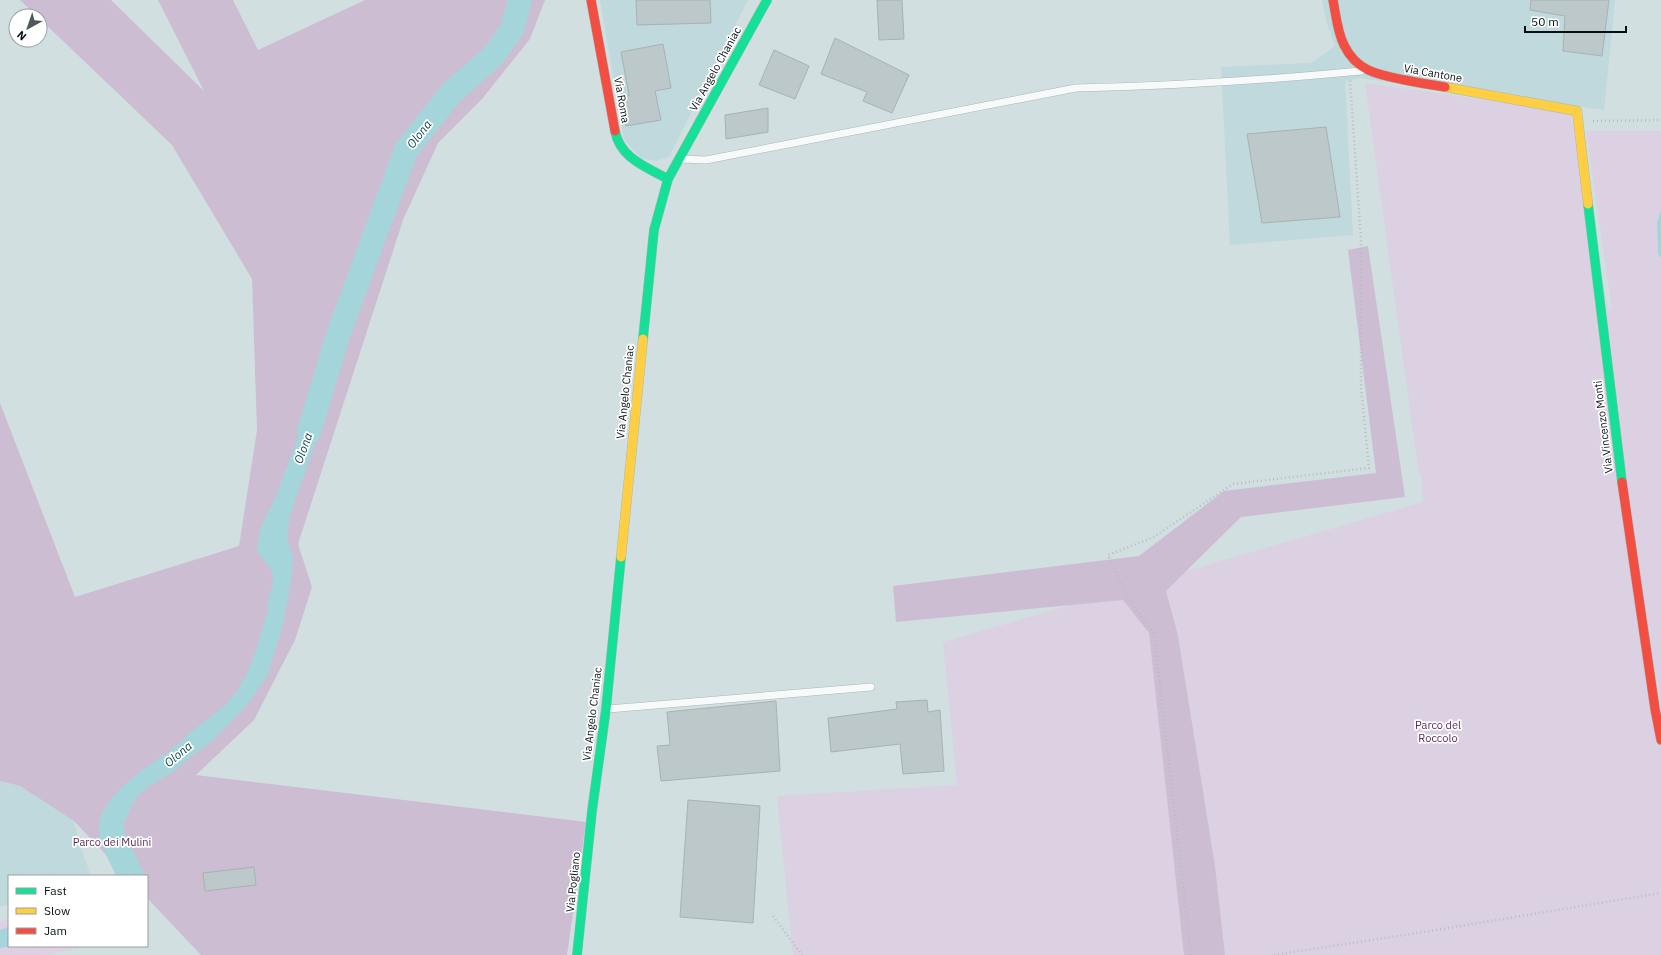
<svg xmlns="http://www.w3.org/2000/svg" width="1661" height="955" font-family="'IBM Plex Sans',sans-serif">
  <rect width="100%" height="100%" fill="#d1dfe1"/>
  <!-- built -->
  <g fill="#bfd9dc">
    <polygon points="600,0 748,0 669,157 656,161 641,158 624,140"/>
    <polygon points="1322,0 1615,0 1604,110 1358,78 1345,81 1353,235 1230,245 1221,67 1311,63 1335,46 1326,21"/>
    <polygon points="0,781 20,786 74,821 81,848 91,876 9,876 9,904 0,907"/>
  </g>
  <!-- green -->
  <g fill="#dbd1e2">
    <polygon points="1365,83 1570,112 1608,309 1612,309 1586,131 1661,131 1661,955 793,955 777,796 957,785 943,642 1423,502 1421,483 1423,483 1418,468"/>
    <polygon points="9,918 9,946 87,946 47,955 0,955 0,922"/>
  </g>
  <!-- forest -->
  <g fill="#ccbdd3">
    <polygon points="20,0 111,0 204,91 158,0 233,0 258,50 365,0 545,0 530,39 482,99 438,143 403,220 298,544 312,587 295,640 254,720 196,775 586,822 567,955 201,955 147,898 147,876 126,876 74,821 20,786 0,781 0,403 75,597 239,546 257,430 252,279 172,145 40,19 40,16 37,16"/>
    <polygon points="1368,246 1405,497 1241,517 1166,591 1178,636 1215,866 1225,955 1184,955 1149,633 1123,600 896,622 893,586 1139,556 1224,491 1376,473 1348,250"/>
  </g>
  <!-- water -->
  <g fill="#a3d5da">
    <polygon points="1661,210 1661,257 1658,254 1657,222"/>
    <path d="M 308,402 L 328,402 L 322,424 L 290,515 L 287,540 L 292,553 L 293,561 L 291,583 L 282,628 L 267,676 L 247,705 L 211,742 L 190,757 L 176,770 L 149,786 L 138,796 L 132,805 L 124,823 L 124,832 L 145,876 L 116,876 C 110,861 97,842 99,825 C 103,793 148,767 171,750 C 181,742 190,732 201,724 C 209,717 219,711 227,703 C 251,677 258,643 268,610 C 265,598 276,588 272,573 C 270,564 260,558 257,549 L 260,529 L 276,496 L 299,434 Z"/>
    <polygon points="9,927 9,946 12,946 0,948 0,930"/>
  </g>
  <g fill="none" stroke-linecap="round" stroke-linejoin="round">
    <!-- river -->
    <polyline stroke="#a3d5da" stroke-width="24" points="309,432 338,335 406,150 451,93 494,55 512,29 520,0"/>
  </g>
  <!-- building -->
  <g fill="#bcc8c9" stroke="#a7b2b3">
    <polygon points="636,0 710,0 711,23 637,25"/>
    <polygon points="877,0 902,0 904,39 879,40"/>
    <polygon points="1531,0 1609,0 1602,56 1563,51 1565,16 1530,10"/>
    <polygon points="835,38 909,75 892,113 863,101 867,92 821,74"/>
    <polygon points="663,44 671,88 655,91 661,120 626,126 620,96 629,95 621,52"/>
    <polygon points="774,50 809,66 795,99 759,85"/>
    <polygon points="768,108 768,132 726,139 725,115"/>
    <polygon points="1326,127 1340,217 1262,223 1247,134"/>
    <polygon points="927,700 928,712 940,710 944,771 903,774 900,744 831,752 828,718 897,709 896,702"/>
    <polygon points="776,701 780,771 661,781 657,746 670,745 667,712"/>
    <polygon points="688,800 760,806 753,923 680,917"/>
    <polygon points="254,867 256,885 205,891 203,873"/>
  </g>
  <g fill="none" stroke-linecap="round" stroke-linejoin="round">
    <!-- lane casing -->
    <g stroke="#aab6b8" stroke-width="8">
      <g id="lane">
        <path d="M 681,159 L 706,160 L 1076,88 C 1171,86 1266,80 1361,71"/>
        <polyline points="608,709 871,687"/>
      </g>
    </g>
    <!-- fast casing -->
    <g stroke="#aab6b8" stroke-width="10">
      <g id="fast">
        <path d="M 615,131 C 620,158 646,167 668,179"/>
        <polyline points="1588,204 1622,482"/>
        <polyline points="643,339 654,230 668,179 767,0"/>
        <polyline points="577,955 592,811 606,709 621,557"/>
      </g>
    </g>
    <!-- slow casing -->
    <g stroke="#aab6b8" stroke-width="10">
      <g id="slow">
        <polyline points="1445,87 1577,111 1588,204"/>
        <polyline points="621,557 643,339"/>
      </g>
    </g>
    <!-- jam casing -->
    <g stroke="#aab6b8" stroke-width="10">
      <g id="jam">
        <polyline points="591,0 615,131"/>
        <path d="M 1333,0 C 1336,15 1337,31 1344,45 C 1357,72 1379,75 1405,80 C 1419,83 1432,85 1445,87"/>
        <polyline points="1622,482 1655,709 1661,740"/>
      </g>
    </g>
    <!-- path -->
    <g stroke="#b8bdbd" stroke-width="2.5" stroke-dasharray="1 3" stroke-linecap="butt">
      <polyline points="1593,121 1661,120"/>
      <polyline points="773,916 802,955"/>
      <polyline points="1191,955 1154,633 1126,596 1108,555 1152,538 1233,484 1369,468 1361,387 1361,240 1350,80"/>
      <polyline points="1274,955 1430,931 1661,893"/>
    </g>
    <!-- lane -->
    <use href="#lane" stroke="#f8fafa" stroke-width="7"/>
    <!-- fast -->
    <use href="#fast" stroke="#16e098" stroke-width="9"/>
    <!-- slow -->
    <use href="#slow" stroke="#ffcf43" stroke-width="9"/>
    <!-- jam -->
    <use href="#jam" stroke="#f24e42" stroke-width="9"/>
  </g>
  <g text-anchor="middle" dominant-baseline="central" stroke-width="3.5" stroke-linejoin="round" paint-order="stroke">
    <!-- street labels -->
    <g font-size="11" fill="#060f10" stroke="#fff">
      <text transform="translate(715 69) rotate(-61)">Via Angelo Chaniac</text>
      <text transform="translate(1433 73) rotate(10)">Via Cantone</text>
      <text transform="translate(622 100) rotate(80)">Via Roma</text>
      <text transform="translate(625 392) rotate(-84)">Via Angelo Chaniac</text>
      <text transform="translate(1603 427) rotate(-97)">Via Vincenzo Monti</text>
      <text transform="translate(592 714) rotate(-83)">Via Angelo Chaniac</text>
      <text transform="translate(573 882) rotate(-84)">Via Pogliano</text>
    </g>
    <!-- park labels -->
    <g font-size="11" fill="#5a2b5a" stroke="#fff">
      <text x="1438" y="725">Parco del<tspan x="1438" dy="13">Roccolo</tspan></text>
      <text x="112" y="842">Parco dei Mulini</text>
    </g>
    <!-- water labels -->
    <g font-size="12" font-style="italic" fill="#08464b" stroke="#fff">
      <text transform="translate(419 134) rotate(-52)">Olona</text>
      <text transform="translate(303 448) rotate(-70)">Olona</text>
      <text transform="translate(178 754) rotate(-40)">Olona</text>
    </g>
  </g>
  <!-- legend -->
  <rect x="8" y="875" width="140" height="72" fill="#ffffff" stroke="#9b9f9f"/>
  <rect x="16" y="888" width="20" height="6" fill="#16e098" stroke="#9b9f9f"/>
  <text x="44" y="895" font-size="12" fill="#060f10">Fast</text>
  <rect x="16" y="908" width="20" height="6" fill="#ffcf43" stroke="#9b9f9f"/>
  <text x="44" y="915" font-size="12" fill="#060f10">Slow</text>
  <rect x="16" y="928" width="20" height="6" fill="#f24e42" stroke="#9b9f9f"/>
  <text x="44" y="935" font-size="12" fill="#060f10">Jam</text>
  <!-- north arrow -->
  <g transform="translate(28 28) rotate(220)"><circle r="19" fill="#ffffff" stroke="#9b9f9f"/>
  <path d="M0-3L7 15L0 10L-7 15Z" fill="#4d5859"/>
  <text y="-6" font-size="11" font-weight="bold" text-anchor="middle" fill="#060f10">N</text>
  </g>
  <!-- scale -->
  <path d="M1525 26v6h101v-6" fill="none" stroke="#060f10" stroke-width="2"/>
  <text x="1531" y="26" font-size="12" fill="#060f10" stroke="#ffffff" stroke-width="3" paint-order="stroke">50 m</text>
</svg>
